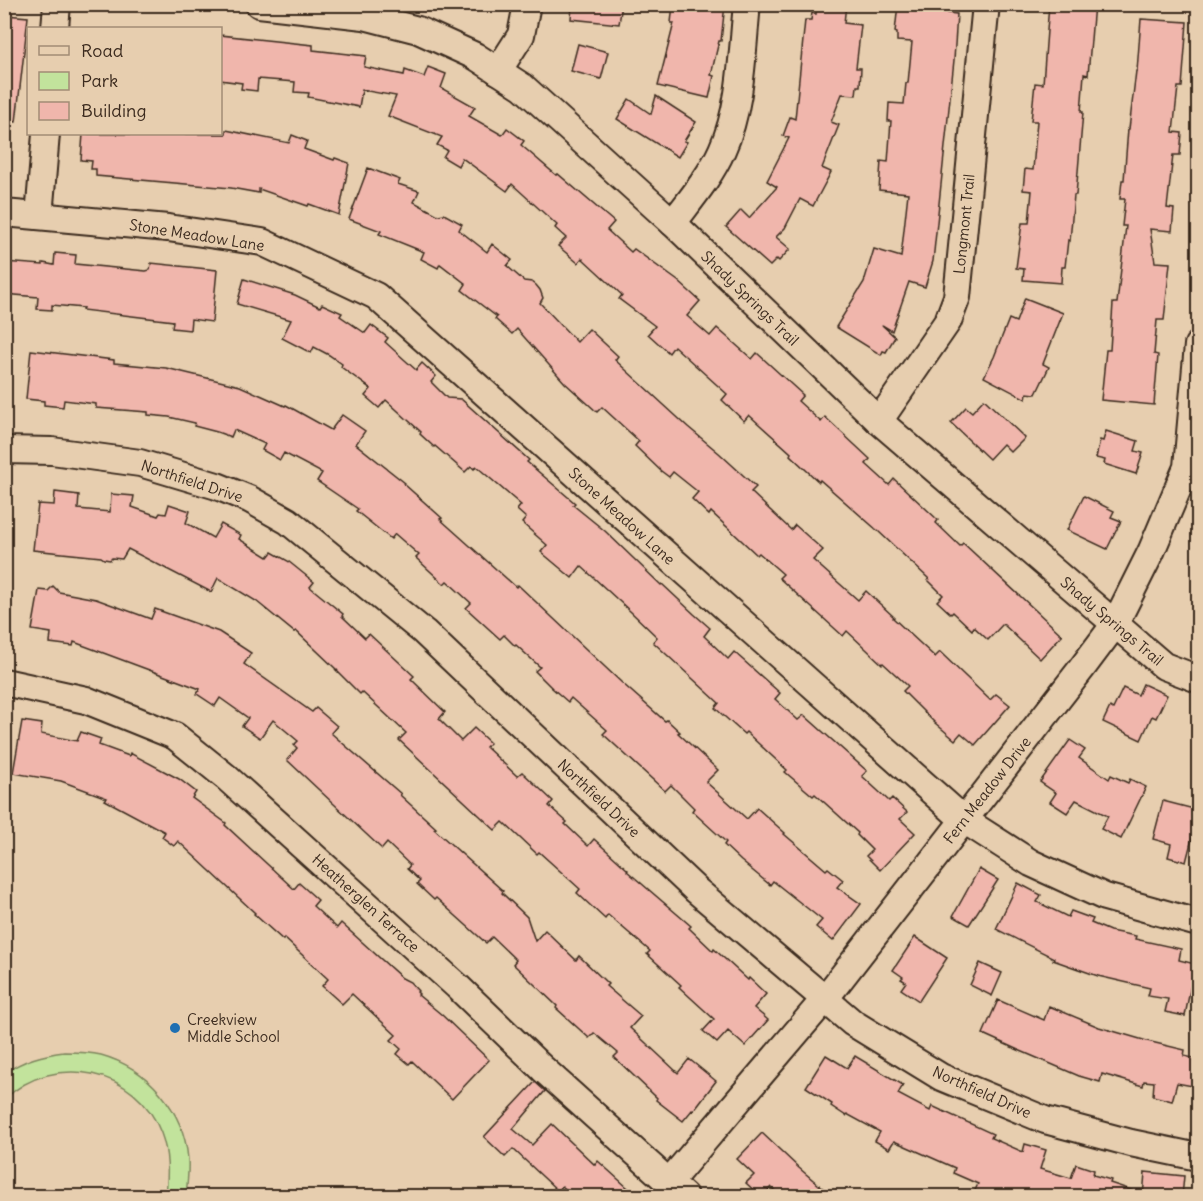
<svg xmlns="http://www.w3.org/2000/svg" width="1203" height="1201" font-family="Delius,sans-serif">
  <rect width="100%" height="100%" fill="#e7ceaf"/>
  <filter id="ink" filterUnits="userSpaceOnUse"><feTurbulence type="fractalNoise" baseFrequency=".0167" numOctaves="2"/><feDisplacementMap in="SourceGraphic" scale="12" xChannelSelector="R" yChannelSelector="G"/><feConvolveMatrix kernelMatrix="1 2 1 2 8 2 1 2 1" color-interpolation-filters="sRGB"/></filter>
  <g filter="url(#ink)">
    <!-- green -->
    <path fill="#c2e39c" stroke="#7e865d" stroke-width="1.5" d="M 64,1052 C 76,1052 89,1052 101,1055 C 148,1068 184,1110 188,1159 C 189,1172 187,1184 186,1196 L 166,1196 C 168,1174 169,1154 161,1133 C 137,1068 53,1052 5,1099 L 5,1073 C 23,1060 42,1055 64,1052 Z"/>
    <!-- building -->
    <g fill="#f0b6ac" stroke="#3b2a1e" stroke-width="1.5">
      <polygon points="572,4 622,4 619,24 571,19"/>
      <polygon points="673,4 725,4 721,41 719,41 711,75 714,76 709,98 658,86 674,23 671,23"/>
      <polygon points="817,4 846,4 844,23 861,25 856,68 861,68 860,86 857,86 856,95 842,94 831,122 839,125 822,168 831,172 813,206 800,199 785,228 776,237 790,249 779,261 777,259 770,266 726,227 741,210 749,218 777,187 767,181 789,138 783,136 790,117 795,119 805,20 811,20 812,13 816,14"/>
      <polygon points="898,4 949,4 948,13 957,14 954,60 933,261 925,287 909,282 892,331 882,325 895,337 886,352 883,351 881,355 836,327 864,282 874,249 901,257 908,193 879,190 881,161 888,162 891,121 888,121 889,103 904,104 906,83 908,83 912,42 897,41 897,33 895,32"/>
      <polygon points="1049,4 1094,4 1088,75 1084,74 1081,112 1083,112 1076,195 1074,195 1070,241 1068,240 1065,267 1062,267 1061,283 1023,280 1024,269 1016,268 1022,223 1029,223 1032,191 1023,190 1025,169 1033,170 1037,121 1031,121 1035,83 1043,84"/>
      <polygon points="6,15 28,17 16,122 4,121 4,21"/>
      <polygon points="1141,19 1187,22 1182,87 1178,87 1173,132 1182,133 1180,155 1173,155 1167,208 1174,209 1172,231 1150,229 1155,262 1170,263 1164,320 1157,320 1154,354 1158,355 1154,405 1101,400 1106,350 1110,350 1113,303 1117,303 1126,226 1122,226 1125,199 1120,199 1122,180 1124,180 1128,129 1129,129 1136,71 1137,71"/>
      <polygon points="220,35 313,45 313,50 366,56 364,67 404,75 405,70 424,77 428,67 446,74 441,88 475,107 469,116 502,135 507,128 524,141 521,145 556,175 558,174 614,222 607,230 631,252 634,249 678,281 700,301 687,316 710,336 717,328 752,359 757,353 803,395 798,401 821,422 825,417 870,459 866,464 889,485 894,479 938,520 936,523 960,546 963,543 1062,635 1040,659 1003,624 988,640 974,627 972,630 953,612 951,614 937,601 943,595 928,580 929,579 878,531 820,480 819,482 790,455 791,453 749,415 744,421 722,400 727,394 674,346 669,353 648,334 655,326 619,299 622,295 582,258 578,263 558,246 566,238 555,228 557,225 512,184 507,191 462,158 458,166 443,157 447,150 437,145 442,137 388,116 396,96 362,90 359,107 308,97 309,93 294,92 295,82 258,79 257,91 241,89 242,83 220,80"/>
      <polygon points="578,44 608,52 601,79 571,71"/>
      <polygon points="656,96 696,122 684,141 687,142 678,157 617,119 629,99 651,114"/>
      <polygon points="226,130 289,143 292,135 307,141 304,149 334,160 335,158 349,163 339,215 309,204 308,206 259,189 259,193 231,188 96,176 96,169 91,169 92,161 81,160 83,134 226,134"/>
      <polygon points="368,168 400,180 398,184 419,191 414,202 438,215 444,214 462,224 459,230 487,252 492,244 512,260 507,266 524,281 532,282 536,285 540,290 543,298 540,303 577,342 589,329 618,356 615,360 688,427 719,453 756,487 751,492 791,530 795,525 823,550 813,560 858,600 866,591 894,617 893,618 935,657 940,652 990,700 996,694 1010,705 975,745 961,733 955,740 935,723 903,691 908,686 883,663 882,664 847,631 843,636 779,578 783,574 759,553 757,555 711,512 709,515 692,499 698,492 673,472 669,477 661,471 635,446 639,441 602,407 597,412 565,383 517,329 512,334 495,319 497,317 462,290 466,284 440,264 438,268 421,259 424,252 379,234 381,231 349,219"/>
      <polygon points="55,253 76,255 75,264 146,271 150,270 151,263 217,270 212,322 191,319 190,330 172,328 173,321 82,310 83,308 52,305 52,310 37,309 38,297 4,294 4,262 43,265 43,263 54,265"/>
      <polygon points="244,279 295,295 320,307 322,304 342,313 340,316 365,333 371,325 388,338 385,342 416,370 422,363 436,376 431,382 447,398 461,399 529,460 527,462 575,503 573,505 605,531 661,585 662,584 694,614 710,628 704,636 728,659 734,652 780,693 775,699 798,720 804,715 867,771 862,776 889,801 892,798 907,812 900,819 915,833 880,870 866,856 872,850 857,835 858,833 815,794 813,796 785,772 787,770 746,732 744,734 715,708 719,703 653,642 657,637 631,612 581,566 572,578 541,552 547,545 522,523 526,518 517,510 521,505 476,466 474,469 471,466 465,472 435,446 434,447 420,434 421,432 386,400 379,408 365,396 371,389 341,367 342,364 329,355 314,347 311,353 282,338 291,320 237,304"/>
      <polygon points="1025,298 1063,313 1043,364 1049,367 1036,394 1027,393 1026,399 984,377 994,357 1009,319 1016,322"/>
      <polygon points="31,350 114,360 114,363 166,368 240,386 285,406 286,405 331,430 342,415 365,431 356,444 405,483 404,484 442,518 440,519 516,587 518,585 622,683 665,721 667,720 680,732 678,733 718,770 706,782 747,819 757,808 785,833 784,834 826,870 828,868 843,880 837,887 861,904 833,941 816,927 822,920 773,881 770,885 741,861 724,845 726,842 692,811 694,808 671,785 665,791 603,734 607,730 571,698 568,702 552,688 535,671 540,667 516,645 515,646 504,635 500,639 466,608 471,603 447,581 444,584 416,558 419,555 395,534 391,539 356,511 358,509 317,481 322,473 284,453 280,460 262,450 265,444 234,430 231,437 217,432 194,426 195,423 169,417 148,415 148,412 96,408 96,404 64,400 63,407 44,405 44,401 26,399"/>
      <polygon points="984,399 1025,438 1011,452 1003,444 989,459 951,423 966,407 972,412"/>
      <polygon points="1106,431 1138,441 1135,451 1143,453 1136,474 1104,464 1105,460 1096,458 1100,440 1103,441"/>
      <polygon points="55,492 79,495 78,509 110,512 111,494 134,496 132,507 158,516 160,513 166,514 169,504 190,511 186,523 213,538 221,524 241,535 239,539 268,557 272,552 288,561 314,582 310,587 343,614 342,616 365,638 369,634 414,676 411,679 445,712 439,719 461,741 474,728 490,743 486,747 517,776 522,772 553,801 549,806 567,822 565,824 588,846 594,839 628,870 627,871 691,926 689,928 713,951 714,949 748,980 749,978 766,994 754,1008 768,1020 745,1046 728,1031 717,1043 703,1031 714,1019 679,987 681,985 647,954 650,951 608,915 605,919 577,893 580,889 539,852 537,854 503,822 495,830 399,740 406,733 362,692 360,694 336,670 337,670 296,631 294,632 256,601 218,578 211,592 128,549 122,559 112,558 110,560 104,559 101,557 33,550 38,504 54,505"/>
      <polygon points="1084,496 1114,511 1111,517 1121,521 1107,549 1067,530"/>
      <polygon points="53,586 59,592 96,599 151,619 155,609 219,632 251,653 244,664 312,712 316,708 337,726 331,733 401,794 400,795 436,828 434,829 503,891 502,893 527,917 535,941 545,930 576,960 579,956 608,984 606,986 641,1016 630,1028 678,1073 689,1059 716,1081 693,1111 692,1110 683,1121 656,1100 657,1098 614,1057 618,1053 594,1033 589,1038 556,1008 557,1006 513,964 516,960 492,937 486,943 436,898 434,900 417,884 420,881 407,869 410,865 387,843 382,849 287,760 297,748 294,745 298,741 273,720 260,738 242,726 248,718 220,698 215,706 197,694 200,689 74,642 73,646 50,643 51,633 32,630 39,590 48,591"/>
      <polygon points="1143,684 1167,695 1156,718 1152,716 1141,740 1103,722 1110,707 1113,709 1123,688 1138,695"/>
      <polygon points="22,721 42,724 41,734 77,741 81,732 101,739 99,745 129,756 130,753 179,779 196,792 192,798 226,823 225,825 294,889 299,883 318,900 313,906 337,928 341,923 402,978 410,982 418,991 417,992 419,994 418,995 442,1015 489,1060 452,1099 412,1061 409,1064 397,1054 401,1049 391,1040 396,1035 352,994 342,1004 322,986 328,979 284,938 283,940 254,914 255,913 178,841 174,846 162,837 165,832 105,800 107,798 61,781 13,773"/>
      <polygon points="1070,740 1085,750 1079,758 1109,779 1111,775 1128,783 1130,779 1146,787 1121,839 1101,829 1108,816 1076,800 1067,813 1050,802 1056,793 1040,782"/>
      <polygon points="1163,801 1198,810 1198,815 1186,862 1168,857 1171,844 1153,839"/>
      <polygon points="979,869 998,880 969,925 953,916"/>
      <polygon points="1018,883 1041,895 1037,902 1068,917 1071,911 1093,919 1091,923 1110,931 1136,936 1135,939 1181,949 1179,960 1195,964 1185,1016 1165,1012 1168,999 1148,996 1150,988 1098,976 1053,960 1054,958 996,929"/>
      <polygon points="915,937 947,958 919,1001 901,989 906,982 901,979 903,977 893,970"/>
      <polygon points="980,963 1002,973 992,996 970,985"/>
      <polygon points="998,1000 1044,1020 1049,1006 1099,1027 1147,1041 1185,1050 1184,1056 1198,1059 1198,1087 1177,1083 1172,1101 1153,1096 1154,1082 1144,1081 1143,1086 1102,1074 1100,1082 1079,1076 1016,1049 983,1034"/>
      <polygon points="826,1055 847,1068 855,1056 903,1085 898,1094 930,1111 932,1106 993,1134 991,1138 1023,1152 1025,1144 1046,1150 1040,1169 1071,1178 1076,1164 1094,1170 1093,1175 1111,1180 1110,1183 1140,1193 1140,1197 972,1197 978,1184 953,1173 955,1168 894,1141 889,1149 875,1141 880,1132 847,1114 846,1116 831,1106 832,1104 806,1087"/>
      <polygon points="535,1082 545,1091 513,1129 532,1145 552,1124 595,1165 598,1161 638,1197 575,1197 562,1186 558,1191 513,1149 505,1157 484,1137"/>
      <polygon points="762,1133 799,1168 833,1197 781,1197 771,1187 762,1197 761,1197 746,1183 754,1175 737,1159"/>
      <polygon points="1145,1172 1184,1176 1182,1197 1143,1197"/>
    </g>
    <g fill="none" stroke-linecap="round" stroke-linejoin="round">
      <!-- minor casing -->
      <g stroke="#3b2a1e" stroke-width="30">
        <g id="minor">
          <polyline points="259,4 364,16 418,30 475,56 523,87 673,223 879,421 1164,666 1198,679"/>
          <polyline points="55,28 57,4"/>
          <polyline points="498,71 521,35 527,4"/>
          <polyline points="4,213 168,228 262,242 376,296 964,820 1031,863 1105,897 1198,923"/>
          <polyline points="39,216 46,134"/>
          <path d="M 673,223 C 690,200 710,177 722,150 C 742,106 742,52 747,4"/>
          <polyline points="879,421 948,321 957,297 986,4"/>
          <polyline points="4,450 52,451 140,463 217,486 249,499 288,521 424,632 696,890 853,1023 941,1077 1045,1120 1131,1143 1198,1157"/>
          <polyline points="4,682 86,700 175,736 226,777 457,986 543,1069 684,1196"/>
          <polyline points="669,1182 824,1000 1082,668 1115,624 1151,552 1187,467 1198,345"/>
        </g>
      </g>
      <!-- minor -->
      <use href="#minor" stroke="#e7ceaf" stroke-width="26"/>
    </g>
  </g>
  <!-- markers -->
  <circle fill="#1f6fb2" stroke="#e7ceaf" stroke-width="2" cx="175" cy="1028" r="6"/>
  <g text-anchor="middle" dominant-baseline="central" stroke-width="6" stroke-linejoin="round" paint-order="stroke">
    <!-- street labels -->
    <g font-size="15" fill="#3b2a1e" stroke="#e7ceaf">
      <text transform="translate(964 224) rotate(-84)">Longmont Trail</text>
      <text transform="translate(197 235) rotate(9)">Stone Meadow Lane</text>
      <text transform="translate(750 298) rotate(44)">Shady Springs Trail</text>
      <text transform="translate(192 481) rotate(18)">Northfield Drive</text>
      <text transform="translate(622 516) rotate(42)">Stone Meadow Lane</text>
      <text transform="translate(1112 621) rotate(40)">Shady Springs Trail</text>
      <text transform="translate(987 790) rotate(-52)">Fern Meadow Drive</text>
      <text transform="translate(599 798) rotate(43)">Northfield Drive</text>
      <text transform="translate(366 903) rotate(42)">Heatherglen Terrace</text>
      <text transform="translate(982 1092) rotate(24)">Northfield Drive</text>
    </g>
    <!-- poi labels -->
    <g font-size="15" fill="#3b2a1e" stroke="#e7ceaf" text-anchor="start">
      <text x="187" y="1019">Creekview<tspan x="187" dy="17">Middle School</tspan></text>
    </g>
  </g>
  <!-- margin -->
  <rect width="1203" height="1201" fill="none" stroke="#e7ceaf" stroke-width="24"/>
  <rect x="12" y="12" width="1179" height="1177" fill="none" stroke="#3b2a1e" stroke-width="2" filter="url(#ink)"/>
  <!-- legend -->
  <rect x="27" y="27" width="195" height="108" fill="#e7ceaf" stroke="#a28c75" stroke-width="1.5"/>
  <rect x="39" y="46" width="30" height="9" fill="#e7ceaf" stroke="#a28c75" stroke-width="1.5"/>
  <text x="81" y="57" font-size="18" fill="#3b2a1e">Road</text>
  <rect x="39" y="72" width="30" height="18" fill="#c2e39c" stroke="#a28c75" stroke-width="1.5"/>
  <text x="81" y="87" font-size="18" fill="#3b2a1e">Park</text>
  <rect x="39" y="102" width="30" height="18" fill="#f0b6ac" stroke="#a28c75" stroke-width="1.5"/>
  <text x="81" y="117" font-size="18" fill="#3b2a1e">Building</text>
</svg>
